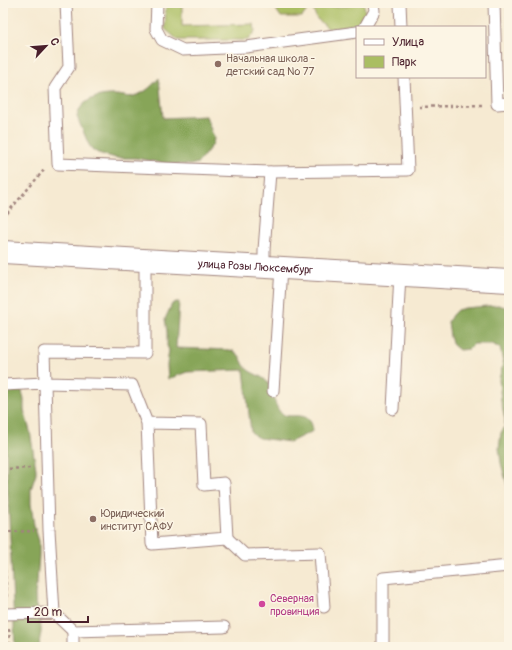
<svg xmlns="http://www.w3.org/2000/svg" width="512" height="650" font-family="Pangolin,sans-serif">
  <rect width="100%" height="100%" fill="#fcf5e5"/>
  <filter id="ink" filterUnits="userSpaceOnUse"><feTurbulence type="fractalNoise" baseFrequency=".025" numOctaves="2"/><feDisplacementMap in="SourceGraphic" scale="8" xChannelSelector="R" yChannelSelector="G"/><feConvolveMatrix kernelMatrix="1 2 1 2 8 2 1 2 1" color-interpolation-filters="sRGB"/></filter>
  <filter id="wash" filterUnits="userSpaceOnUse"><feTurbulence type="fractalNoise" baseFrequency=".012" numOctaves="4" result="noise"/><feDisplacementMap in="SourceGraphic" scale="16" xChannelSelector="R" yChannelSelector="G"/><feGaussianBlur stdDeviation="0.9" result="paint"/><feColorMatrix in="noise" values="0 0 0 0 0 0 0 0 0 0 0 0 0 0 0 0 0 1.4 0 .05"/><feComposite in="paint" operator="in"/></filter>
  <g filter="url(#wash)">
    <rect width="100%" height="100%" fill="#f6ead2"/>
    <!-- green -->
    <g fill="#aabe62" stroke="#7a6e46">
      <polygon points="3,3 5,3 7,36 3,36"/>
      <polygon points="166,3 182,3 182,26 254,24 255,31 248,40 178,40 165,29"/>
      <polygon points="276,3 308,3 308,9 302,17 281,17 277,11"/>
      <polygon points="349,3 364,3 365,12 357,24 329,29 317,19 312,7 348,6"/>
      <polygon points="3,161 6,161 7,179 3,179"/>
    </g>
    <!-- forest -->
    <g fill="#87a558" stroke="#686242">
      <path d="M 159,78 L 163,118 L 206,116 L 214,138 L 213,144 L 198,163 L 190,165 L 162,163 L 136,158 L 116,158 L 98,153 L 93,150 L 89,145 L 77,117 C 80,99 100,94 116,95 C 122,95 129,98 134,96 C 145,93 152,86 159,78 Z"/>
      <path d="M 176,302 L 179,302 L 176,348 L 230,350 C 243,353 240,363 248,370 C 255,375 263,376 268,383 C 274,392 273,403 280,412 C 288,422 311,406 313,431 L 290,442 L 259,438 L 255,436 L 251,432 L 244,370 L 187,372 L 168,379 L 167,365 L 169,350 L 167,346 L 167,332 L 165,319 L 172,304 Z"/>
      <polygon points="498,305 509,308 509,492 501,463 499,448 501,433 505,426 505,419 501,401 499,379 503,364 502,357 500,348 492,344 474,344 469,349 459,350 453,345 450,337 448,322 452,315 457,310 465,308"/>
      <path d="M 3,387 L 20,388 L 22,391 L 24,400 L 24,410 L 30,431 L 36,469 L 36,474 L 31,489 L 31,504 L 34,525 L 39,541 L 39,555 L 37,583 C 32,598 38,614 41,628 C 42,635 38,639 40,647 L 15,647 Z"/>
    </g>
  </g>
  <g filter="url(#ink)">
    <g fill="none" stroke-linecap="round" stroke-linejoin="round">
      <!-- lane casing -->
      <g stroke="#a0847e" stroke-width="13">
        <g id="lane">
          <polyline points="66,3 69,67 55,88 58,164 270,172 408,170 404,77"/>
          <polyline points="157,3 156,29 162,40 183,50 246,47 357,32"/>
          <polyline points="400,3 401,27"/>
          <polyline points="494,3 497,104 509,103"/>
          <polyline points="365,27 374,11 373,3"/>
          <polyline points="145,260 145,353 44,352 45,383 132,385 147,423 152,544 227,538 224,483 204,485 201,424 147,423"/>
          <polyline points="264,267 264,250 270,172"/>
          <polyline points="3,385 45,383 49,530 54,613"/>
          <polyline points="273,391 281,268"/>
          <polyline points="393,409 400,274"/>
          <polyline points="227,538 245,555 320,553 324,607"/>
          <polyline points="3,614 54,613 73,631 224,627"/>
          <polyline points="73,631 73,647"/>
          <polyline points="383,647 383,578 509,566"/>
        </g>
      </g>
      <!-- street casing -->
      <g stroke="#a0847e" stroke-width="24">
        <g id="street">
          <path id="s1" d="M 3,252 L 509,281"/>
        </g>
      </g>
      <!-- path -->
      <g stroke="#a0847e" stroke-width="2.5" stroke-dasharray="3 3" stroke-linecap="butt">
        <polyline points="419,107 482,105"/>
        <polyline points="3,218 44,170"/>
        <polyline points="3,469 32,468"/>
        <polyline points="3,532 34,531"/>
        <polyline points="3,540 7,600"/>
        <polyline points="9,629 10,647"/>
      </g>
      <!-- lane -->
      <use href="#lane" stroke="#fff" stroke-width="11"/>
      <!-- street -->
      <use href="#street" stroke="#fff" stroke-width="22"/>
    </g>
  </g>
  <!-- markers -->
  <g fill="#8d6e63" stroke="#fcf5e5" stroke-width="1.5">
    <circle cx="218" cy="64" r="4"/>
    <circle cx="93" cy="519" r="4"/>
  </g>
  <circle fill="#d1479c" stroke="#fcf5e5" stroke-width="1.5" cx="262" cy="604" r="4"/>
  <g text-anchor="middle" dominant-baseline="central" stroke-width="3" stroke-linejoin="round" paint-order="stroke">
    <!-- education labels -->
    <g font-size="11" fill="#785e54" stroke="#fcf5e5" text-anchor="start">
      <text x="226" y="58">Начальная школа -<tspan x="226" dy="13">детский сад № 77</tspan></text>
      <text x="101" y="513">Юридический<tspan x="101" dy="13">институт САФУ</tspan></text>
    </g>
    <!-- street labels -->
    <g font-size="11" fill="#4a1f2b" stroke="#fcf5e5">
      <text stroke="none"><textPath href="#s1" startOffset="253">улица Розы Люксембург</textPath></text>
    </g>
    <!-- hotel labels -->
    <g font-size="11" fill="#b23c85" stroke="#fcf5e5" text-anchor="start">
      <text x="270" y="598">Северная<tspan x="270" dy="13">провинция</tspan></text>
    </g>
  </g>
  <!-- margin -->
  <rect width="512" height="650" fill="none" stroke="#fcf5e5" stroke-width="16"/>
  <!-- legend -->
  <rect x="356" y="26" width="130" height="52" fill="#fcf5e5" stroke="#b59f9b"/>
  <rect x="364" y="39" width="20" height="6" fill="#ffffff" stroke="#b59f9b"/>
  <text x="392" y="46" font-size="12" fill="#4a1f2b">Улица</text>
  <rect x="364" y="56" width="20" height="12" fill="#aabe62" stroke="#b59f9b"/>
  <text x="392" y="66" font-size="12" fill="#4a1f2b">Парк</text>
  <!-- north arrow -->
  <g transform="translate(46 46) rotate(64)" stroke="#fcf5e5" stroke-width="3" paint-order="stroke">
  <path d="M0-3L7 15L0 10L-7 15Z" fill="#4a1f2b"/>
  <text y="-6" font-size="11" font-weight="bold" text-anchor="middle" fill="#4a1f2b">С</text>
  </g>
  <!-- scale -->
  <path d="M28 616v6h60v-6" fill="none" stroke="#4a1f2b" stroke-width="2"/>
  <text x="34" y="616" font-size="12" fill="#4a1f2b" stroke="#fcf5e5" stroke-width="3" paint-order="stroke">20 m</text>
</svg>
